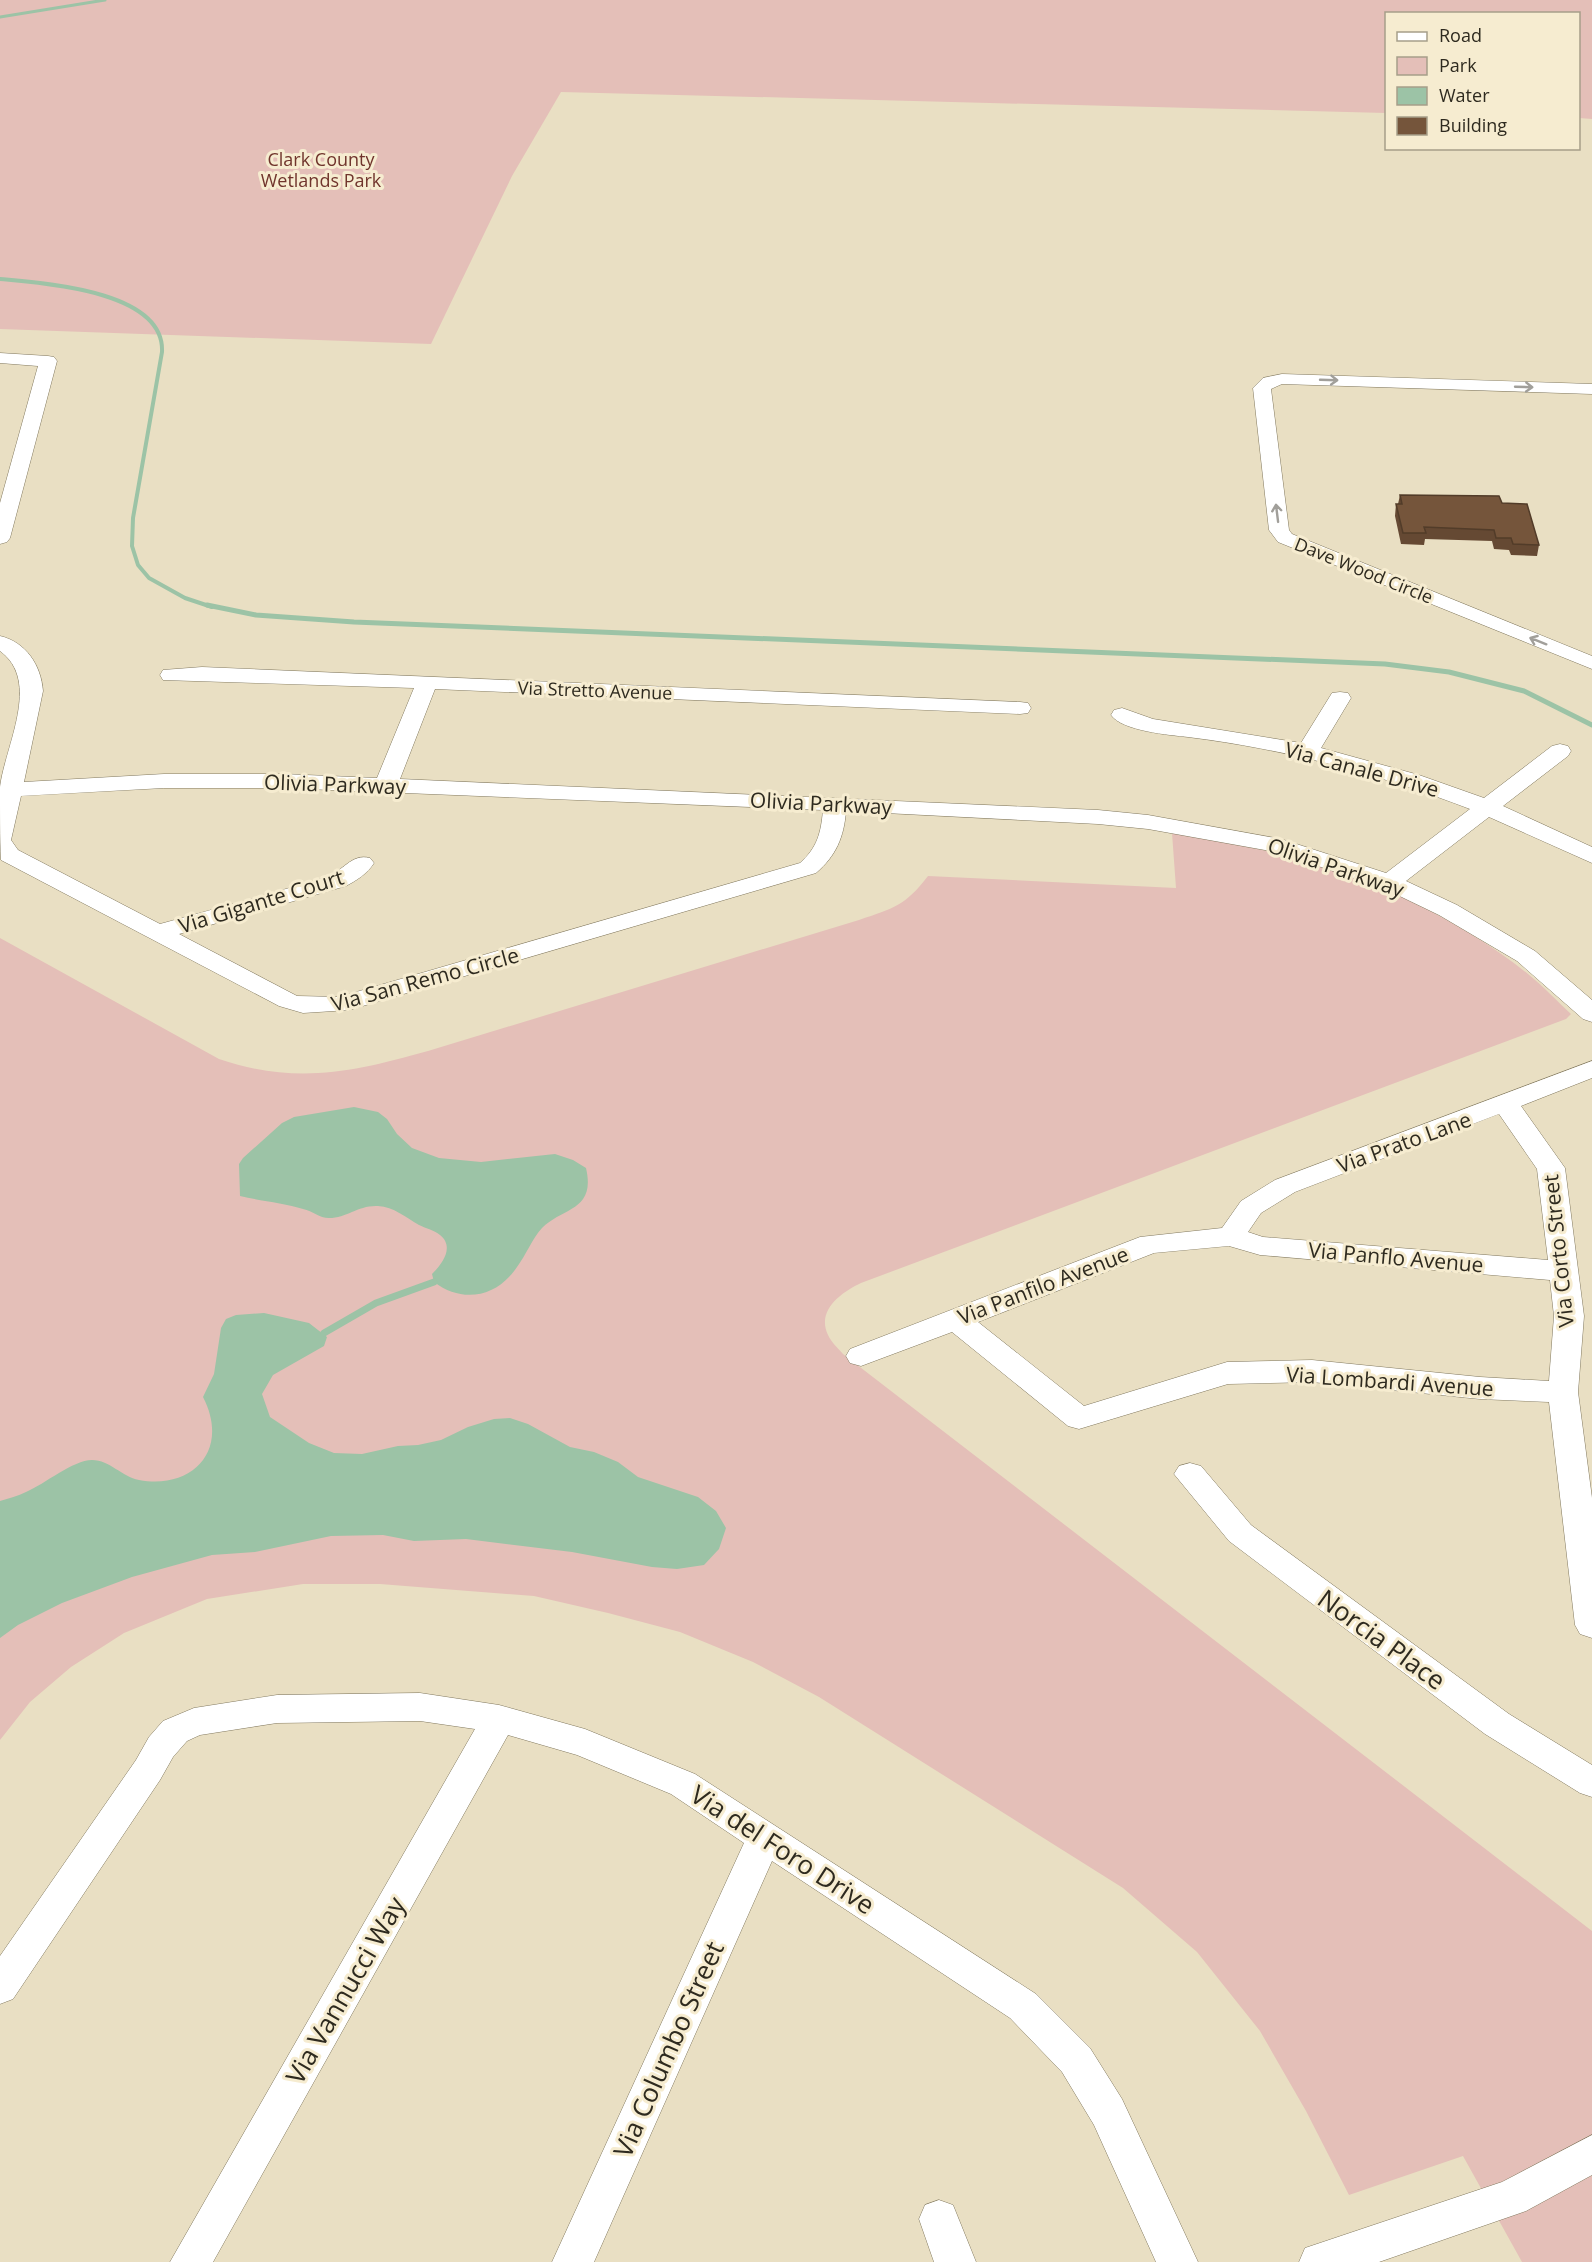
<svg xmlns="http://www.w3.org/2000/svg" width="1592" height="2262" font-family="'Open Sans',sans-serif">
  <rect width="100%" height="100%" fill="#e9dfc3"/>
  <!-- green -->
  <g fill="#e4bfb8">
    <polygon points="0,0 1592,0 1592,119 1579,118 1578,14 1386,14 1386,113 561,92 512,176 431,344 0,329"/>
    <path d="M 1172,833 C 1211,840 1250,846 1288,856 C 1368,875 1464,922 1528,974 C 1543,986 1557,1001 1571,1014 L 1566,1019 L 861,1283 C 842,1292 816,1310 828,1335 C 831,1342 838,1348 843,1354 L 1592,1931 L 1592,2262 L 1522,2262 L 1463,2156 L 1349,2195 L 1306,2111 L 1260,2031 L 1197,1952 L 1123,1888 L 819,1697 L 753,1662 L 680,1632 L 608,1613 L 534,1596 L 380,1584 L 303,1584 L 207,1599 L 124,1633 L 71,1667 L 30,1702 L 0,1740 L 0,938 L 219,1059 C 296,1085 353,1072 428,1051 L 859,920 C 894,908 905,906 928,876 L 1176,888 Z"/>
  </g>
  <!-- water -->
  <g fill="#9cc3a6">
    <path d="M 354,1107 L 378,1112 L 387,1119 L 397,1134 L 412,1148 L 439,1158 L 481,1162 L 555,1154 L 573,1160 L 586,1168 C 596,1211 563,1207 542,1228 C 532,1239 526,1255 517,1267 C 497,1297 463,1304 434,1282 L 432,1274 C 442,1264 455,1247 440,1235 C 434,1230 425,1228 419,1225 C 405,1217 394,1207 378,1206 C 358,1205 347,1218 329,1218 C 319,1218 313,1211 303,1209 C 285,1203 260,1201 240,1196 L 239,1164 L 243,1158 L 282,1123 L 294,1117 Z"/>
    <path d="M 264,1313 L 309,1323 L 327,1337 L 324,1346 L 273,1375 L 262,1394 L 270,1417 L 309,1443 L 334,1453 L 362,1454 L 398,1446 L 418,1445 L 441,1440 L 468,1427 L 494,1419 L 510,1418 L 528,1424 L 570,1447 L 594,1452 L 618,1462 L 638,1477 L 698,1497 L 716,1511 L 726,1528 L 719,1549 L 704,1565 L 677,1569 L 652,1567 L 572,1552 L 466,1539 L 414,1541 L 383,1535 L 331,1536 L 255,1552 L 212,1555 L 132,1577 L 62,1603 L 18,1625 L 0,1638 L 0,1501 C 9,1498 18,1496 26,1492 C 45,1484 73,1460 92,1460 C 110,1460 122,1477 139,1480 C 194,1490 230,1449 203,1397 L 214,1374 L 221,1328 L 226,1319 L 236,1315 Z"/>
  </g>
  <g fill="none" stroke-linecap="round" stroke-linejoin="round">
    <!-- stream-far3 -->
    <polyline stroke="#9cc3a6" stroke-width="3" points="0,17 105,0"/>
    <!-- stream-far2 -->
    <path stroke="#9cc3a6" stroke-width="4" d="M 0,279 C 41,283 165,290 162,352 L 133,518 L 132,546 L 138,565 L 149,578 L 185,598 L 212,607"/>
    <!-- stream-far1 -->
    <polyline stroke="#9cc3a6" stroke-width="5" points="207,605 256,615 354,622 1385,664 1449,672 1524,691 1592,725"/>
    <!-- stream -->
    <polyline stroke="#9cc3a6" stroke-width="7" points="324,1333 376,1303 434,1282"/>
    <!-- minor casing -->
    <g stroke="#82795f" stroke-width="1">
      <g id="minor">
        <polygon points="0,353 48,356 54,357 57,361 10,538 7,542 0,544 0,503 38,366 0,363"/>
        <polygon points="1282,374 1592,384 1592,394 1282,384 1271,389 1289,530 1292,534 1592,656 1592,669 1278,542 1269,530 1253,388 1263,378"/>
        <path d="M 0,636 C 26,642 41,665 43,691 L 24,782 L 164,774 L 282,774 L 377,778 L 414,688 L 163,680 L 160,675 L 163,670 L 202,667 L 1020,702 L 1028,703 L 1031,708 L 1028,713 L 1020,714 L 435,689 L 400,779 L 1098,810 L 1148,815 L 1281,839 L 1386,873 L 1470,809 C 1379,774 1285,749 1188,737 C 1170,735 1122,731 1111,715 L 1114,710 L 1122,708 L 1153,719 L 1301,743 L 1332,693 L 1340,692 L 1348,693 L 1351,698 L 1321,748 L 1419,775 L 1484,798 L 1552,746 L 1560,744 L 1568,746 L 1571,751 L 1568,756 L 1503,806 L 1592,847 L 1592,863 L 1489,817 L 1406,881 L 1457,905 L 1535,951 L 1592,1000 L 1592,1022 L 1583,1019 L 1517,961 L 1439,915 L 1381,887 L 1276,852 L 1148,829 L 1098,824 L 846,811 C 844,837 836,856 816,873 L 349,1010 L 303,1013 L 279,1006 L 1,860 C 0,840 0,807 0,787 C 5,746 42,681 0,651 ZM 164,788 L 282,788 L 823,810 C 821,833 817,848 800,863 L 339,997 L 297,996 L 179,934 L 346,886 C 357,880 367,874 374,863 L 370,858 C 351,853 343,872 326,877 C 271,894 215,909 160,924 L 18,850 L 11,840 L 21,796 Z"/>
        <path d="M 1592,1061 L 1592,1078 L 1521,1106 L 1565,1168 L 1584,1316 L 1578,1392 L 1592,1498 L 1592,1638 L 1580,1634 L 1575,1625 L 1549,1402 L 1480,1399 L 1312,1382 L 1228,1384 L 1079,1429 L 1068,1426 L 952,1332 L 861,1366 L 850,1363 L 846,1356 L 850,1349 L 1140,1237 L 1222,1228 L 1241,1201 L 1275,1180 ZM 1499,1114 L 1537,1169 L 1548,1260 L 1263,1237 L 1248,1232 L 1261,1213 L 1295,1192 ZM 1229,1246 L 1260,1255 L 1550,1280 L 1554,1316 L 1549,1381 L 1480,1377 L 1312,1360 L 1227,1362 L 1084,1406 L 978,1322 L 1154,1253 Z"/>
        <polygon points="1190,1463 1201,1466 1251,1525 1509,1714 1592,1765 1592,1797 1580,1793 1485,1734 1229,1541 1174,1474 1179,1466"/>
        <polygon points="420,1693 499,1705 585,1729 695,1774 1036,1994 1090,2048 1122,2099 1198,2262 1156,2262 1094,2125 1062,2072 1010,2018 772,1861 594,2262 552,2262 744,1843 671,1794 577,1755 508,1735 213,2262 170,2262 475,1729 420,1721 277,1723 200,1735 187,1741 173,1757 160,1780 13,1999 0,2004 0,1956 136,1760 149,1737 163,1721 194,1708 277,1695"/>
        <polygon points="1592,2135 1592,2175 1526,2211 1379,2262 1299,2262 1305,2248 1502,2182"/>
        <polygon points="939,2200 953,2205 976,2262 934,2262 919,2219 925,2205"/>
      </g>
    </g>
    <!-- minor -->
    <use href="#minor" fill="#fff" fill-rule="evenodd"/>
  </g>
  <!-- wall -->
  <polygon fill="#654933" points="1400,495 1502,503 1539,545 1537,556 1511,555 1509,550 1494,549 1492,541 1425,539 1424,545 1401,544 1395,516 1396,504 1398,504"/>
  <!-- building -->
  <polygon fill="#75553b" stroke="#523c29" stroke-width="1.5" points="1400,495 1499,496 1502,503 1527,504 1539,545 1513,544 1511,538 1496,538 1494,530 1424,527 1426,533 1403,533 1396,504 1402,504"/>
  <!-- one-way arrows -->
  <defs><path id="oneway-shaft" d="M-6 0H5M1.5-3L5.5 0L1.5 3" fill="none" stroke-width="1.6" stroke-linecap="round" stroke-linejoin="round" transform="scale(1.5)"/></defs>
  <g stroke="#a19f9a">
    <use href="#oneway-shaft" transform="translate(1329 380) rotate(2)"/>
    <use href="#oneway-shaft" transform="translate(1524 387) rotate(2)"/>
    <use href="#oneway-shaft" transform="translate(1277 513) rotate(-97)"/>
    <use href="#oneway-shaft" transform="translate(1538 641) rotate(-158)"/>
  </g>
  <g text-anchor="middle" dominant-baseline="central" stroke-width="6" stroke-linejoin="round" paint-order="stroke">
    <!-- far-park labels -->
    <g font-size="18" fill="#70342c" stroke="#f6ecd0">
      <text x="321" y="159">Clark County<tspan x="321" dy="21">Wetlands Park</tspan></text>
    </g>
    <!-- far-street labels -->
    <g font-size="18" fill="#2e2a1f" stroke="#f6ecd0">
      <text transform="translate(1364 570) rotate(22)">Dave Wood Circle</text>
      <text transform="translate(595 690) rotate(2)">Via Stretto Avenue</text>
    </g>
    <!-- street labels -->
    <g font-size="21" fill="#2e2a1f" stroke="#f6ecd0">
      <text transform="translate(1362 769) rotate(15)">Via Canale Drive</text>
      <text transform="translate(335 784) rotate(2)">Olivia Parkway</text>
      <text transform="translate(821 803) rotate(3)">Olivia Parkway</text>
      <text transform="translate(1336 867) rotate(19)">Olivia Parkway</text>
      <text transform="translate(261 901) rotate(-17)">Via Gigante Court</text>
      <text transform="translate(425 979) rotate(-15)">Via San Remo Circle</text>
      <text transform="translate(1404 1142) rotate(-20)">Via Prato Lane</text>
      <text transform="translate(1558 1251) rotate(-96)">Via Corto Street</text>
      <text transform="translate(1396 1257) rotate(5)">Via Panflo Avenue</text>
      <text transform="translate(1043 1285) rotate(-21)">Via Panfilo Avenue</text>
      <text transform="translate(1390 1381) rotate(4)">Via Lombardi Avenue</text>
    </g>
    <!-- near-street labels -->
    <g font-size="26" fill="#2e2a1f" stroke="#f6ecd0">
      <text transform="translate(1382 1639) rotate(36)">Norcia Place</text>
      <text transform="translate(783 1849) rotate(33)">Via del Foro Drive</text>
      <text transform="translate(345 1990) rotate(-60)">Via Vannucci Way</text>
      <text transform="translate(668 2049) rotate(-66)">Via Columbo Street</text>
    </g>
  </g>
  <!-- legend -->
  <rect x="1385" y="12" width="195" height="138" fill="#f6ecd0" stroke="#a69e89" stroke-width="1.5"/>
  <rect x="1397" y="32" width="30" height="9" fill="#ffffff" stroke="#a69e89" stroke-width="1.5"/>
  <text x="1439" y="42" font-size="18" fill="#2e2a1f">Road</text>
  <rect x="1397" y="57" width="30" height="18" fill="#e4bfb8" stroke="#a69e89" stroke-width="1.5"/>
  <text x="1439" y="72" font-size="18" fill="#2e2a1f">Park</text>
  <rect x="1397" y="87" width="30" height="18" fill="#9cc3a6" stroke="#a69e89" stroke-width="1.5"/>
  <text x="1439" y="102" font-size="18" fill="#2e2a1f">Water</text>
  <rect x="1397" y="117" width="30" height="18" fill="#75553b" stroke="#a69e89" stroke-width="1.5"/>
  <text x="1439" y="132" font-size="18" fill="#2e2a1f">Building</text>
</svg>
